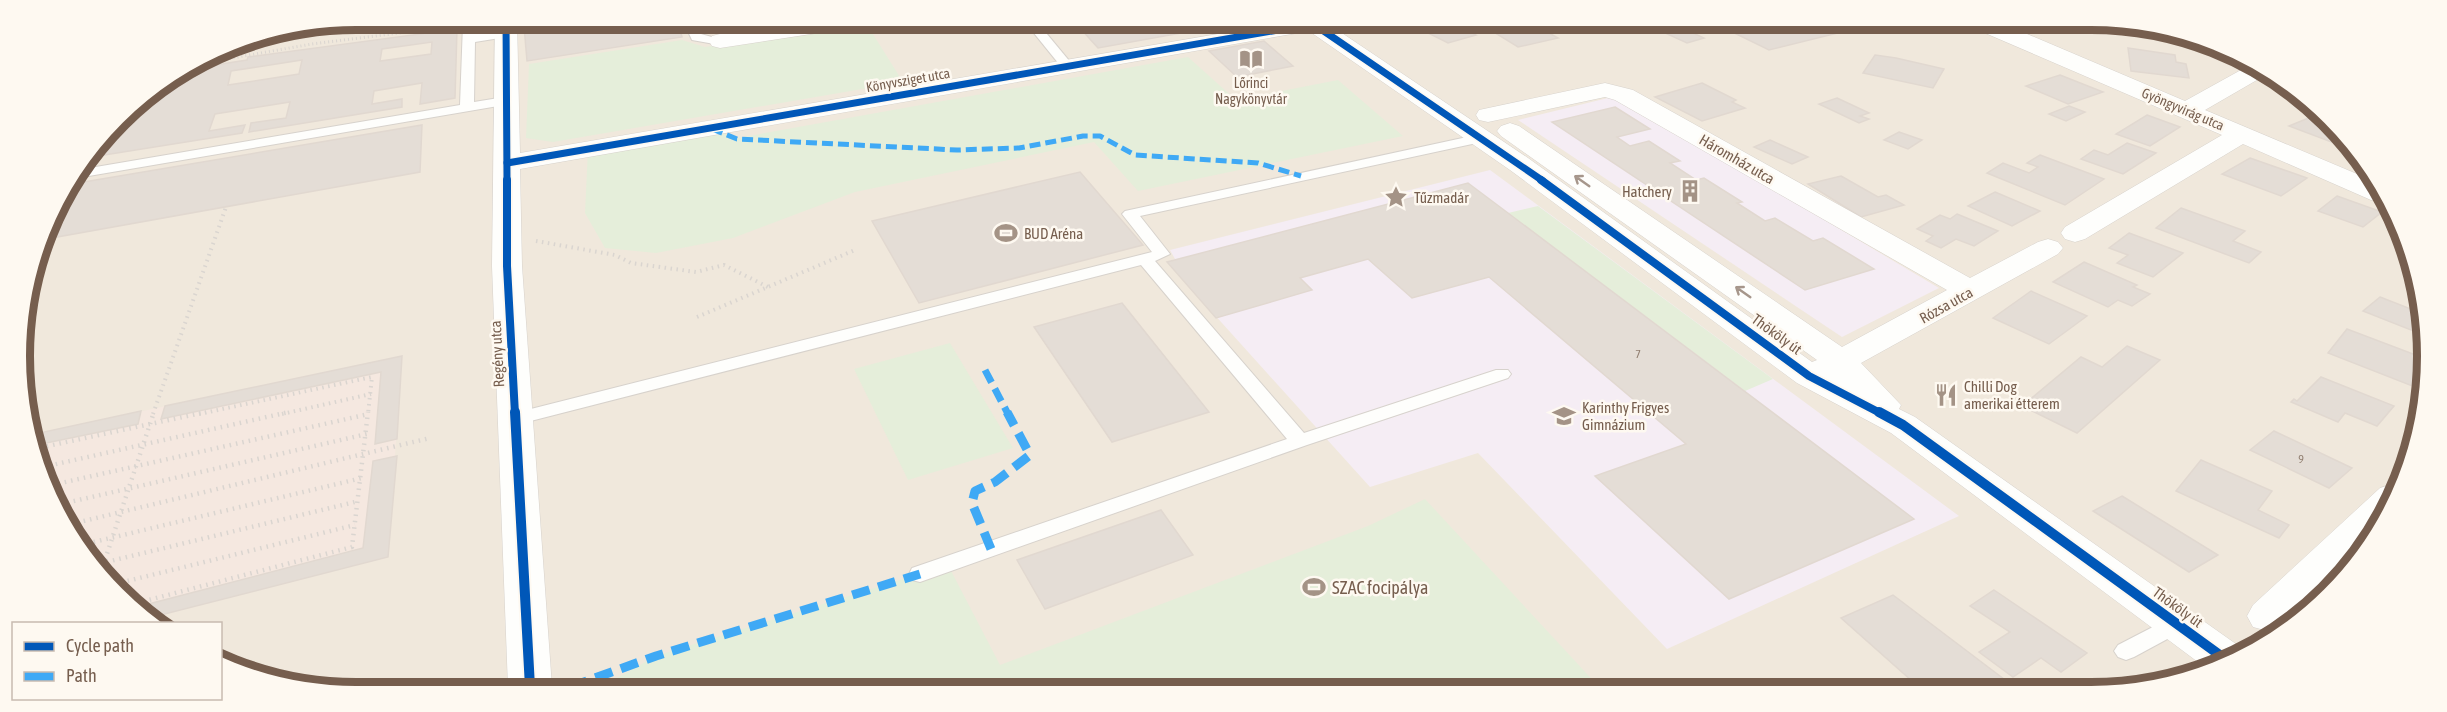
<svg xmlns="http://www.w3.org/2000/svg" width="2447" height="712" font-family="'Asap Condensed',sans-serif">
  <rect width="100%" height="100%" fill="#f8f5ee"/>
  <!-- residential -->
  <polygon fill="#f0e8dc" points="356,20 2156,26 2278,76 2371,169 2421,290 2421,421 2383,524 2313,609 2240,658 2135,690 291,686 221,660 220,624 160,623 89,561 31,443 20,334 54,207 134,103 228,45"/>
  <!-- commercial -->
  <polygon fill="#f5e8e0" points="402,356 388,557 153,617 89,561 31,443 30,435"/>
  <!-- education -->
  <g fill="#f5edf4">
    <polygon points="1616,96 1939,288 1842,337 1518,120"/>
    <polygon points="1490,170 1959,516 1667,649 1478,453 1370,487 1167,262 1175,259 1170,250"/>
  </g>
  <!-- green -->
  <g fill="#e5eeda">
    <polygon points="866,23 903,82 553,142 526,138 529,64 682,40 705,47"/>
    <polygon points="1188,57 1236,100 1338,80 1403,136 1138,191 1094,142 855,192 733,238 656,253 605,248 585,213 588,149 709,128 737,138"/>
    <polygon points="1538,206 1773,379 1745,391 1508,213"/>
    <polygon points="950,343 1013,448 908,480 854,369"/>
    <polygon points="1425,499 1601,689 601,687 656,656 948,565 1000,665 1368,526"/>
  </g>
  <!-- building -->
  <g fill="#e4ddd6" stroke="#e1d8d0" stroke-width="1.5" fill-rule="evenodd">
    <polygon points="537,20 678,21 682,37 527,61 524,26"/>
    <polygon points="1053,22 1170,22 1181,33 1098,48 1080,28 1061,32"/>
    <polygon points="1453,23 1476,35 1448,43 1424,31"/>
    <polygon points="1479,23 1533,24 1558,38 1518,47"/>
    <polygon points="1667,24 1674,24 1704,38 1687,43 1654,28"/>
    <polygon points="1716,24 1755,24 1767,30 1790,25 1870,25 1769,50"/>
    <path d="M 457,29 L 455,98 L 420,104 L 422,83 L 374,91 L 372,104 L 402,99 L 402,107 L 249,132 L 251,123 L 286,118 L 290,102 L 215,114 L 209,131 L 245,125 L 242,133 L 92,157 L 104,142 L 113,141 L 118,130 L 113,130 L 134,103 L 189,69 L 247,60 L 248,57 ZM 432,42 L 431,54 L 380,61 L 382,49 ZM 302,60 L 299,74 L 228,85 L 231,71 Z"/>
    <polygon points="2166,30 2182,37 2178,40 2160,36"/>
    <polygon points="1264,41 1293,66 1237,77 1209,51"/>
    <polygon points="2205,46 2237,59 2200,49"/>
    <polygon points="2128,48 2175,55 2176,62 2186,64 2189,78 2131,71"/>
    <polygon points="1875,55 1896,58 1944,69 1933,88 1863,73"/>
    <polygon points="2060,75 2103,92 2068,104 2026,86"/>
    <polygon points="1702,83 1736,100 1732,102 1745,108 1702,121 1655,97"/>
    <polygon points="1837,98 1869,113 1860,116 1869,119 1859,123 1819,104"/>
    <polygon points="2069,106 2085,112 2066,121 2049,114"/>
    <polygon points="1615,107 1650,129 1617,137 1630,146 1649,141 1680,161 1670,163 1696,180 1704,178 1742,202 1737,203 1765,221 1775,218 1813,241 1823,238 1874,269 1805,290 1552,122"/>
    <polygon points="2147,115 2180,127 2150,146 2116,134"/>
    <polygon points="2316,115 2346,144 2342,146 2289,126"/>
    <polygon points="422,125 420,172 46,239 54,207 72,184"/>
    <polygon points="1899,132 1922,140 1908,149 1884,140"/>
    <polygon points="1770,140 1808,157 1792,164 1754,147"/>
    <polygon points="2127,143 2156,153 2123,174 2081,159 2094,150 2108,155"/>
    <polygon points="2040,155 2104,179 2065,205 1987,173 2003,163 2029,173 2038,167 2027,163"/>
    <polygon points="2250,158 2307,178 2281,196 2222,174"/>
    <polygon points="1080,172 1143,245 919,303 872,221"/>
    <polygon points="1841,176 1878,197 1886,195 1904,205 1861,217 1808,184"/>
    <polygon points="1468,183 1508,213 1914,519 1729,599 1595,476 1686,444 1489,277 1412,298 1368,259 1300,278 1312,290 1216,318 1167,262"/>
    <polygon points="1995,192 2040,211 2012,226 1968,206"/>
    <polygon points="2337,196 2382,212 2363,227 2318,211"/>
    <polygon points="2181,208 2245,231 2233,241 2261,252 2249,263 2156,228"/>
    <polygon points="1957,214 1998,231 1974,246 1956,239 1941,248 1926,241 1933,236 1917,229 1940,215 1950,219"/>
    <polygon points="2129,233 2183,253 2153,277 2117,263 2128,255 2109,248"/>
    <polygon points="2084,262 2137,285 2133,287 2150,294 2132,306 2118,300 2108,307 2053,282"/>
    <polygon points="2031,291 2087,316 2049,344 1993,318"/>
    <polygon points="2380,297 2421,313 2421,334 2363,311"/>
    <polygon points="1122,303 1209,412 1112,442 1034,327"/>
    <polygon points="2347,329 2421,357 2420,389 2328,353"/>
    <polygon points="2127,346 2160,360 2077,433 2022,406 2081,357 2102,367"/>
    <polygon points="402,356 397,439 375,444 381,372 161,419 165,406"/>
    <polygon points="2321,377 2394,406 2377,426 2345,413 2338,422 2291,402 2294,399 2297,401"/>
    <polygon points="141,411 138,424 32,446 31,443 30,435"/>
    <polygon points="2274,431 2352,468 2329,488 2250,450"/>
    <polygon points="397,456 388,557 153,617 141,606 363,548 373,461"/>
    <polygon points="2201,460 2272,491 2258,510 2289,525 2279,538 2176,491"/>
    <polygon points="2122,496 2218,555 2189,572 2093,511"/>
    <polygon points="1161,510 1193,555 1045,609 1017,560"/>
    <polygon points="1994,590 2087,653 2061,672 2041,658 2013,677 1979,652 2010,632 1970,606"/>
    <polygon points="1893,595 2017,689 1921,689 1841,618"/>
  </g>
  <g fill="none" stroke-linecap="round" stroke-linejoin="round">
    <!-- lane casing -->
    <g stroke="#d7d2cc" stroke-width="2">
      <g id="lane">
        <polygon points="469,20 475,24 475,34 506,29 512,33 506,37 475,42 474,102 505,97 510,98 510,104 77,178 84,169 460,105 463,24"/>
        <polygon points="686,21 694,21 701,34 726,41 720,45 692,40 684,23"/>
        <polygon points="903,21 915,21 916,23 910,27"/>
        <polygon points="1025,22 1037,22 1071,63 1071,69 1063,69"/>
        <polygon points="1481,134 1486,135 1486,141 1140,216 1170,254 1155,261 1304,433 1496,370 1508,370 1511,374 1508,378 1307,445 920,582 912,580 909,574 912,568 1287,439 1141,265 515,425 508,423 505,419 508,415 515,413 1152,252 1122,214 1125,211"/>
        <polygon points="2176,615 2184,618 2187,624 2184,630 2134,657 2126,660 2118,657 2114,651 2118,645"/>
      </g>
    </g>
    <!-- street casing -->
    <g stroke="#d7d2cc" stroke-width="1">
      <g id="street">
        <polygon points="495,20 517,20 520,153 1282,23 1327,23 1528,158 1812,362 1817,360 1501,136 1497,131 1501,126 1510,123 1519,126 1842,347 1947,290 1615,100 1605,97 1488,122 1479,120 1476,115 1479,110 1605,83 1633,90 1970,278 2038,242 2048,239 2058,242 2063,248 2058,254 1861,363 1901,405 1899,409 1915,417 2243,649 2246,654 2206,668 1891,433 1797,383 1510,170 1309,31 520,169 522,266 552,687 508,687 492,266"/>
        <polygon points="806,21 861,21 858,26 850,28 720,48 712,46 709,41 712,36 720,34"/>
        <polygon points="1975,25 2006,25 2185,101 2250,65 2269,73 2205,110 2376,182 2384,201 2371,200 2243,144 2085,239 2075,242 2065,239 2061,233 2065,227 2222,135 1978,30"/>
        <polygon points="2393,484 2397,485 2383,524 2361,550 2283,627 2268,631 2253,627 2247,616 2253,605 2380,488"/>
      </g>
    </g>
    <!-- path-far2 -->
    <polyline stroke="#dad5d0" stroke-width="3" stroke-dasharray="1 3" stroke-linecap="butt" points="198,64 312,44 447,27"/>
    <!-- path-far1 -->
    <g stroke="#dad5d0" stroke-width="4" stroke-dasharray="1.5 4.5" stroke-linecap="butt">
      <polyline points="536,241 615,255 631,263 696,272 724,265 768,287"/>
      <polyline points="697,317 855,250"/>
      <polyline points="153,414 226,207"/>
      <polyline points="199,414 372,377 368,414"/>
      <polyline points="282,414 371,394"/>
    </g>
    <!-- path -->
    <g stroke="#dad5d0" stroke-width="4.5" stroke-dasharray="1.5 5" stroke-linecap="butt">
      <polyline points="34,449 206,412"/>
      <polyline points="43,467 289,412"/>
      <polyline points="52,485 369,414"/>
      <polyline points="61,504 367,434"/>
      <polyline points="71,524 430,438"/>
      <polyline points="81,545 362,478"/>
      <polyline points="94,565 359,501"/>
      <polyline points="101,572 154,412"/>
      <polyline points="115,584 355,525"/>
      <polyline points="137,603 352,547 368,412"/>
    </g>
    <!-- lane -->
    <use href="#lane" fill="#fefefc" fill-rule="evenodd"/>
    <!-- street -->
    <use href="#street" fill="#fefefc" fill-rule="evenodd"/>
    <!-- quiet-far2 -->
    <polyline stroke="#3fa9f5" stroke-width="5" stroke-dasharray="11 5" stroke-linecap="butt" points="712,129 737,139 957,150 1019,148 1083,136 1100,136 1135,155 1258,163 1301,176"/>
    <!-- quiet-far1 -->
    <polyline stroke="#3fa9f5" stroke-width="7" stroke-dasharray="14 7" stroke-linecap="butt" points="985,370 1008,414"/>
    <!-- quiet -->
    <g stroke="#3fa9f5" stroke-width="9" stroke-dasharray="18 9" stroke-linecap="butt">
      <polyline points="991,549 972,503 975,491 995,482 1030,455 1007,412"/>
      <polyline points="570,687 656,656 920,574"/>
    </g>
    <!-- cycleway-far2 casing -->
    <g stroke="#fef9f1" stroke-width="10">
      <g id="cycleway-far2">
        <polyline points="506,20 507,181"/>
        <polyline points="1312,23 1543,181"/>
        <polyline points="507,163 1313,24"/>
      </g>
    </g>
    <!-- cycleway-far1 casing -->
    <g stroke="#fef9f1" stroke-width="12">
      <g id="cycleway-far1">
        <polyline points="507,180 507,266 515,414"/>
        <polyline points="1541,180 1809,376 1882,414"/>
      </g>
    </g>
    <!-- cycleway casing -->
    <g stroke="#fef9f1" stroke-width="14">
      <g id="cycleway">
        <polyline points="515,412 530,687"/>
        <polyline points="1879,412 1903,425 2228,661"/>
      </g>
    </g>
    <!-- cycleway-far2 -->
    <use href="#cycleway-far2" stroke="#0057b8" stroke-width="7"/>
    <!-- cycleway-far1 -->
    <use href="#cycleway-far1" stroke="#0057b8" stroke-width="8"/>
    <!-- cycleway -->
    <use href="#cycleway" stroke="#0057b8" stroke-width="10"/>
  </g>
  <!-- one-way arrows -->
  <defs><path id="oneway-shaft" d="M-6 0H5M1.5-3L5.5 0L1.5 3" fill="none" stroke-width="1.6" stroke-linecap="round" stroke-linejoin="round" transform="scale(1.5)"/></defs>
  <g stroke="#a6968b">
    <use href="#oneway-shaft" transform="translate(1582 181) rotate(-145)"/>
    <use href="#oneway-shaft" transform="translate(1743 292) rotate(-145)"/>
  </g>
  <!-- icons -->
  <defs>
    <g id="library-bare" transform="scale(1.8)"><path d="M-6-4Q-3-5.5-.7-3.5V5Q-3 3-6 4ZM6-4Q3-5.5 .7-3.5V5Q3 3 6 4Z" fill="#a49386" stroke="#fef9f1" stroke-width="2.5" paint-order="stroke"/></g>
    <g id="building-bare" transform="scale(1.8)"><path d="M-4-6H4V6H1V3H-1V6H-4ZM-2.5-4.3h1.7v1.8h-1.7ZM.8-4.3h1.7v1.8H.8ZM-2.5-1h1.7V.8h-1.7ZM.8-1h1.7V.8H.8Z" fill="#a49386" stroke="#fef9f1" stroke-width="2.5" paint-order="stroke"/></g>
    <g id="sight-bare" transform="scale(1.8)"><path d="M0-6L1.8-2.2L6-1.7L2.9 1.2L3.7 5.4L0 3.3L-3.7 5.4L-2.9 1.2L-6-1.7L-1.8-2.2Z" fill="#a49386" stroke="#fef9f1" stroke-width="2.5" paint-order="stroke"/></g>
    <g id="stadium-bare" transform="scale(1.8)"><path d="M0-5a6.5 5 0 1 0 0 10a6.5 5 0 1 0 0-10ZM-3.5-1.8h7v3.6h-7Z" fill="#a49386" stroke="#fef9f1" stroke-width="2.5" paint-order="stroke"/></g>
    <g id="restaurant-bare" transform="scale(1.8)"><path d="M-5-6h1v4h1v-4h1v4h1v-4h1v5L-1.5 .5V6h-2V.5L-5-1ZM5-6V6H3V1.5H1.5Q1.5-4 5-6Z" fill="#a49386" stroke="#fef9f1" stroke-width="2.5" paint-order="stroke"/></g>
    <g id="school-bare" transform="scale(1.8)"><path d="M0-5L7-2L0 1L-7-2ZM-4 1L0 2.5L4 1V4Q0 6-4 4Z" fill="#a49386" stroke="#fef9f1" stroke-width="2.5" paint-order="stroke"/></g>
  </defs>
  <g fill-rule="evenodd">
    <use href="#library-bare" x="1251" y="59"/>
    <use href="#building-bare" x="1690" y="191"/>
    <use href="#sight-bare" x="1396" y="197"/>
    <use href="#stadium-bare" x="1006" y="233"/>
    <use href="#restaurant-bare" x="1946" y="395"/>
    <use href="#school-bare" x="1564" y="416"/>
    <use href="#stadium-bare" x="1314" y="587"/>
  </g>
  <g text-anchor="middle" dominant-baseline="central" stroke-width="5" stroke-linejoin="round" paint-order="stroke">
    <!-- number labels -->
    <g font-size="12" fill="#938072">
      <text x="1638" y="354">7</text>
      <text x="2301" y="459">9</text>
    </g>
    <!-- far-street labels -->
    <g font-size="14" fill="#765e4e" stroke="#fef9f1">
      <text transform="translate(908 80) rotate(-10)">Könyvsziget utca</text>
      <text transform="translate(2183 109) rotate(23)">Gyöngyvirág utca</text>
    </g>
    <!-- far-poi labels -->
    <g font-size="14" fill="#765e4e" stroke="#fef9f1">
      <text x="1251" y="83">Lőrinci<tspan x="1251" dy="16">Nagykönyvtár</tspan></text>
    </g>
    <!-- street labels -->
    <g font-size="15" fill="#765e4e" stroke="#fef9f1">
      <text transform="translate(1737 159) rotate(30)">Háromház utca</text>
      <text transform="translate(1946 305) rotate(-29)">Rózsa utca</text>
      <text transform="translate(1777 334) rotate(36)">Thököly út</text>
      <text transform="translate(497 354) rotate(-93)">Regény utca</text>
      <text transform="translate(2178 607) rotate(36)">Thököly út</text>
    </g>
    <!-- poi labels -->
    <g font-size="15" fill="#765e4e" stroke="#fef9f1" text-anchor="start">
      <text x="1672" y="191" text-anchor="end">Hatchery</text>
      <text x="1414" y="197">Tűzmadár</text>
      <text x="1024" y="233">BUD Aréna</text>
      <text x="1964" y="386">Chilli Dog<tspan x="1964" dy="17">amerikai étterem</tspan></text>
      <text x="1582" y="407">Karinthy Frigyes<tspan x="1582" dy="17">Gimnázium</tspan></text>
    </g>
    <!-- near-poi labels -->
    <g font-size="18" fill="#765e4e" stroke="#fef9f1" text-anchor="start">
      <text x="1332" y="587">SZAC focipálya</text>
    </g>
  </g>
  <!-- crop -->
  <path d="M0 0H2447V712H0ZM356 30H2091A326 326 0 0 1 2417 356V356A326 326 0 0 1 2091 682H356A326 326 0 0 1 30 356V356A326 326 0 0 1 356 30Z" fill="#fef9f1" fill-rule="evenodd"/>
  <path fill="none" stroke="#765e4e" stroke-width="8" d="M356 30H2091A326 326 0 0 1 2417 356V356A326 326 0 0 1 2091 682H356A326 326 0 0 1 30 356V356A326 326 0 0 1 356 30Z"/>
  <!-- legend -->
  <rect x="12" y="622" width="210" height="78" fill="#fef9f1" stroke="#c8bbb0" stroke-width="1.5"/>
  <rect x="24" y="642" width="30" height="9" fill="#0057b8" stroke="#c8bbb0" stroke-width="1.5"/>
  <text x="66" y="652" font-size="18" fill="#765e4e">Cycle path</text>
  <rect x="24" y="672" width="30" height="9" fill="#3fa9f5" stroke="#c8bbb0" stroke-width="1.5"/>
  <text x="66" y="682" font-size="18" fill="#765e4e">Path</text>
</svg>
